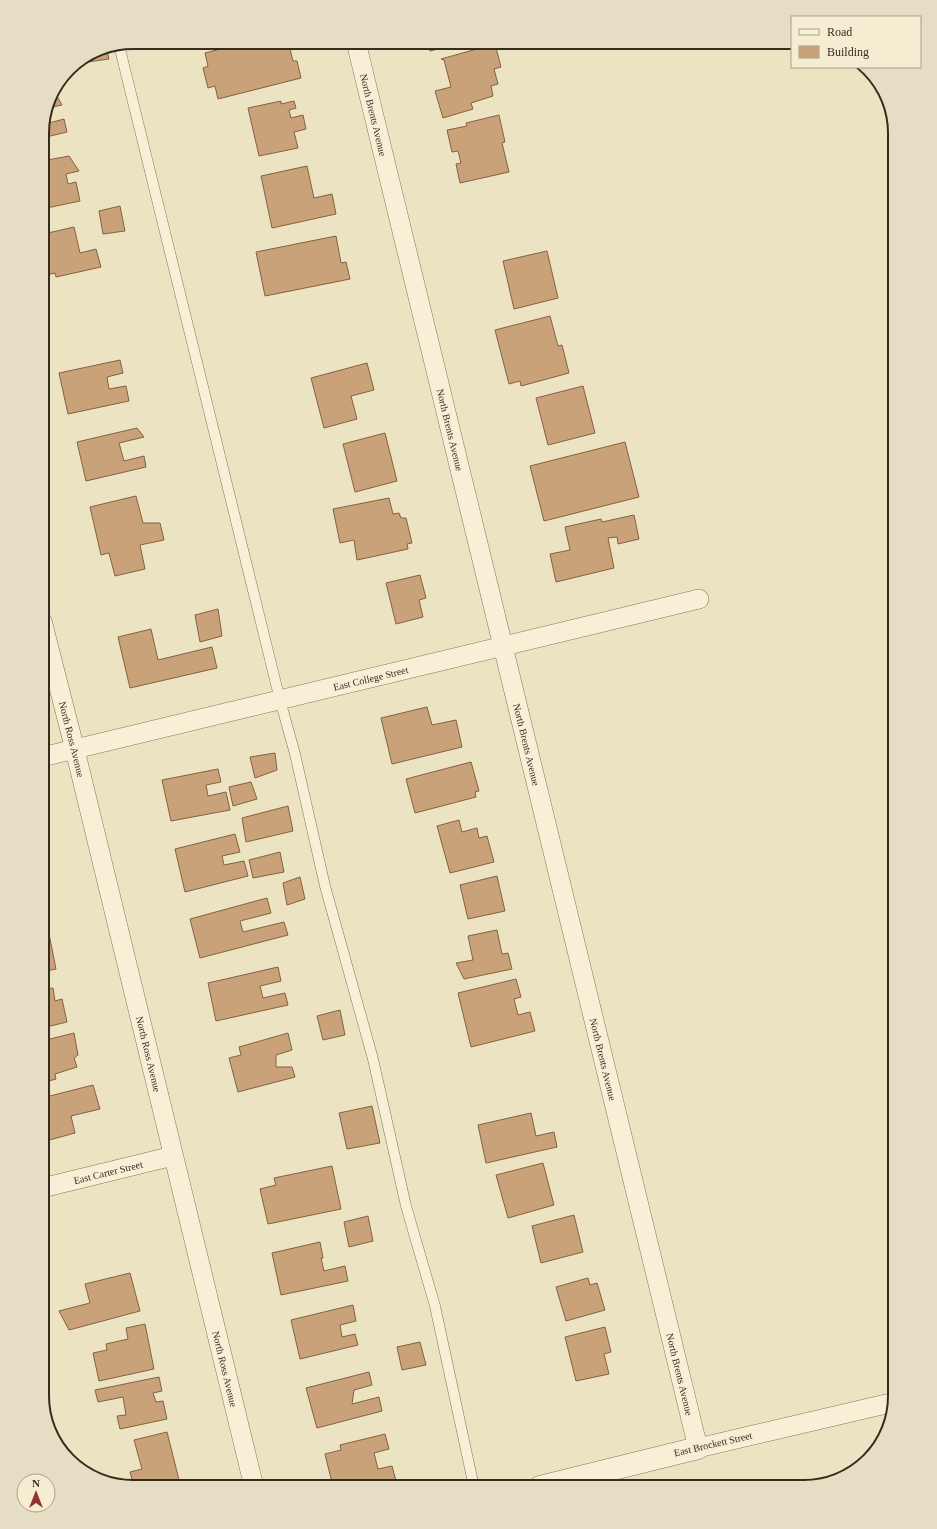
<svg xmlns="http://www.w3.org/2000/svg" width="937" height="1529" font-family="'Times New Roman',serif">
  <rect width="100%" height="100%" fill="#ece3c3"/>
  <!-- building -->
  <g fill="#c9a27a" stroke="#846141">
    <polygon points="248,42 292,42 294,49 290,49 293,61 297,61 301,78 218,99 215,86 208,88 203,68 208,66 205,53"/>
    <polygon points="428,42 466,42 430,51"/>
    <polygon points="495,44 501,67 494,69 498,84 491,86 493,96 471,103 473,109 443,118 435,91 451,87 444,60 441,59"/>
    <polygon points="106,47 109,59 81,63 80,61 98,49"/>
    <polygon points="53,91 54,91 62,105 47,108"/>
    <polygon points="281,101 281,104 294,101 296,108 289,110 291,118 303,115 306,129 294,132 298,148 259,156 248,108"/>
    <polygon points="46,112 49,123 64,119 67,132 42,138 42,127"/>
    <polygon points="499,115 505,142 502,143 509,172 460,183 456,164 461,163 458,151 452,152 447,130 467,126 466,123"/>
    <polygon points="69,156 79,171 66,174 68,184 76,182 80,201 42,209 42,161"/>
    <polygon points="307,166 314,198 332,194 336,214 272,228 261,176"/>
    <polygon points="120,206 125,231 103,234 99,211"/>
    <polygon points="74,227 80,253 96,249 101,267 56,277 55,273 42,276 42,240 49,238 48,233"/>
    <polygon points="336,236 341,263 346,262 350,279 265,296 256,252"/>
    <polygon points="547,251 558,298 514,309 503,261"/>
    <polygon points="550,316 558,346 562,345 569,373 521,386 520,381 509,384 495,330"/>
    <polygon points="120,360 123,373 107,377 109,389 126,386 129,401 68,414 59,373"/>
    <polygon points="367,363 374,390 351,396 357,419 324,428 311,378"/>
    <polygon points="583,386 595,433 548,445 536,398"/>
    <polygon points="137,428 144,437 119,443 124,461 144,456 146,467 86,481 77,442"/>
    <polygon points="385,433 397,481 355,492 343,444"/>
    <polygon points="625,442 639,497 544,521 530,466"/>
    <polygon points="136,496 143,523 160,523 164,540 140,545 145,569 115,576 109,553 101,555 90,507"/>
    <polygon points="389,498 393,514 399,513 401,518 406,518 412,543 407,544 408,549 357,560 354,540 340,543 333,509"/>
    <polygon points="634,515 639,539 618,544 617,537 608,538 614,568 556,582 550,554 570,550 565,527 601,519 602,522"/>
    <polygon points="420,575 426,598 419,600 423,617 396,624 386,583"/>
    <polygon points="218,609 222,636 200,642 195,615"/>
    <polygon points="151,629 158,660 212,647 217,668 130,688 118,637"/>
    <polygon points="427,707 432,725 456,720 462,747 392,764 381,718"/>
    <polygon points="275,753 277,770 255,778 250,757"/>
    <polygon points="471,762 479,791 475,792 476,797 415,813 406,779"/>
    <polygon points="218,769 221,782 206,785 208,796 226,792 230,810 171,821 162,780"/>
    <polygon points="251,782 257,799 233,806 229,787"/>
    <polygon points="288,806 293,831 246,842 242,818"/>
    <polygon points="459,820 462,832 477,828 479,838 487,836 494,862 450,873 437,826"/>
    <polygon points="235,834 240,852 222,856 224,865 244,861 248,876 185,892 175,849"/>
    <polygon points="280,852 284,872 253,878 249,860"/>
    <polygon points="497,876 505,911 468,919 460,885"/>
    <polygon points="300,877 305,899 287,905 283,883"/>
    <polygon points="267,898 271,913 240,921 243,932 284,922 288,935 200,958 190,919"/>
    <polygon points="42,919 46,919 56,969 42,972"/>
    <polygon points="497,930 502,954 508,953 512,969 464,979 456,963 473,960 468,936"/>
    <polygon points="278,967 281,981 260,986 263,998 285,993 288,1005 216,1021 208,983"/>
    <polygon points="516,979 521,997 514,999 518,1015 530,1012 535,1031 471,1047 458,993"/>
    <polygon points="44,980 46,989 53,988 55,1001 62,999 67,1022 42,1028 42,981"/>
    <polygon points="340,1010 345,1035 323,1040 317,1016"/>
    <polygon points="74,1033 78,1055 74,1058 77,1067 55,1074 56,1079 42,1083 42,1041"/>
    <polygon points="288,1033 292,1050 276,1055 276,1067 292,1067 295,1077 238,1092 229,1058 241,1055 239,1047"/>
    <polygon points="93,1085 100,1109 71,1116 75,1133 42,1142 42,1098"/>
    <polygon points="372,1106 380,1143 347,1149 339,1113"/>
    <polygon points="531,1113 536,1136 554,1132 557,1147 486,1163 478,1125"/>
    <polygon points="543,1163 554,1205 508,1218 496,1175"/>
    <polygon points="332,1166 341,1209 268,1224 260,1189 276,1185 274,1178"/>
    <polygon points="574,1215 583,1252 541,1263 532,1226"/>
    <polygon points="368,1216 373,1241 349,1247 344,1222"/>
    <polygon points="320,1242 323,1258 321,1258 324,1271 345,1266 348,1281 281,1295 272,1253"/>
    <polygon points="130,1273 140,1311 69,1330 59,1311 90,1303 85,1284"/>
    <polygon points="588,1278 590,1285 597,1283 605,1310 566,1321 556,1287"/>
    <polygon points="353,1305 356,1321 340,1325 342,1337 355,1334 358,1345 300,1359 291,1320"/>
    <polygon points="145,1324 154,1369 99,1381 93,1353 107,1350 106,1344 128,1339 126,1328"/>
    <polygon points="605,1327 611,1352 604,1354 609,1374 576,1381 565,1337"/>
    <polygon points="420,1342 426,1365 402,1370 397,1347"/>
    <polygon points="369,1372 372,1385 354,1390 352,1404 379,1397 382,1411 317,1428 306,1388"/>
    <polygon points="159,1377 162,1391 153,1393 156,1402 163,1401 167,1419 120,1429 117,1416 126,1415 123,1397 98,1402 95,1390"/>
    <polygon points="167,1432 179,1480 152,1487 134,1487 130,1472 142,1469 134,1440"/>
    <polygon points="385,1434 389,1449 374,1453 378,1469 392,1466 396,1481 371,1487 333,1487 325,1454 341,1450 340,1445"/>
  </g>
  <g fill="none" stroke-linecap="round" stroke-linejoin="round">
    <!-- service casing -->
    <g stroke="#86755a" stroke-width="11">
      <polyline id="service" points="119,45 280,700 295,754 325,886 373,1059 406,1206 435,1306 474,1487"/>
    </g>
    <!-- minor casing -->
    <g stroke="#86755a" stroke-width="20">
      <g id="minor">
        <path id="s1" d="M 356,42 L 698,1448 L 886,1404"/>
        <path id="s2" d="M 42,621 L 75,750 L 254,1487"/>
        <path id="s3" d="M 42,757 L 699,599"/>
        <path id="s4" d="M 42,1188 L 173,1156"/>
      </g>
    </g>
    <!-- tertiary casing -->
    <g stroke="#86755a" stroke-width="23">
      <polyline id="tertiary" points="540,1487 698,1448"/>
    </g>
    <!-- service -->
    <use href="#service" stroke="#f7f0d6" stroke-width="10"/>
    <!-- minor -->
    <use href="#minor" stroke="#f7f0d6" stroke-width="19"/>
    <!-- tertiary -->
    <use href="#tertiary" stroke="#f7f0d6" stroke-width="22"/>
  </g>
  <g text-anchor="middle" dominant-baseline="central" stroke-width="3.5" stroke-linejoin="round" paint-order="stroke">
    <!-- street labels -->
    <g font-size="10" fill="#362c1e" stroke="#f4edd2">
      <text stroke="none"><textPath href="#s1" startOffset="75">North Brents Avenue</textPath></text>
      <text stroke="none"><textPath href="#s1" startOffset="399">North Brents Avenue</textPath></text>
      <text stroke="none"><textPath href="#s3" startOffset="338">East College Street</textPath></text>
      <text stroke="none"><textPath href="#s2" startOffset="122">North Ross Avenue</textPath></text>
      <text stroke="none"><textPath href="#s1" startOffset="723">North Brents Avenue</textPath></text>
      <text stroke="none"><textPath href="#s2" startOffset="446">North Ross Avenue</textPath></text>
      <text stroke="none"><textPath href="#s1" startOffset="1047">North Brents Avenue</textPath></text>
      <text stroke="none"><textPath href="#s4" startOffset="68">East Carter Street</textPath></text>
      <text stroke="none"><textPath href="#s2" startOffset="770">North Ross Avenue</textPath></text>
      <text stroke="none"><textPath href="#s1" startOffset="1371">North Brents Avenue</textPath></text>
      <text transform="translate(713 1444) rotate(-13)">East Brockett Street</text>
    </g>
  </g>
  <!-- crop -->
  <path d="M0 0H937V1529H0ZM133 49H804A84 84 0 0 1 888 133V1396A84 84 0 0 1 804 1480H133A84 84 0 0 1 49 1396V133A84 84 0 0 1 133 49Z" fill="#e5dec4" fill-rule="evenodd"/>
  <path fill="none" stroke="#362c1e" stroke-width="2" d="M133 49H804A84 84 0 0 1 888 133V1396A84 84 0 0 1 804 1480H133A84 84 0 0 1 49 1396V133A84 84 0 0 1 133 49Z"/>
  <!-- legend -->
  <rect x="791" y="16" width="130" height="52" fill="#f4edd2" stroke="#a8a08a"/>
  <rect x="799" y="29" width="20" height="6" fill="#f7f0d6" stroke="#a8a08a"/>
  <text x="827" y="36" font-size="12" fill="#362c1e">Road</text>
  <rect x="799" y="46" width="20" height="12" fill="#c9a27a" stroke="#a8a08a"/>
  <text x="827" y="56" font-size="12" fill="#362c1e">Building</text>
  <!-- north arrow -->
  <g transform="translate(36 1493)"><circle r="19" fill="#f4edd2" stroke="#a8a08a"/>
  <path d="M0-3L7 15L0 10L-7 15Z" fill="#92352d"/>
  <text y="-6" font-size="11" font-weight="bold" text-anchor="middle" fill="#362c1e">N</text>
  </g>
</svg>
